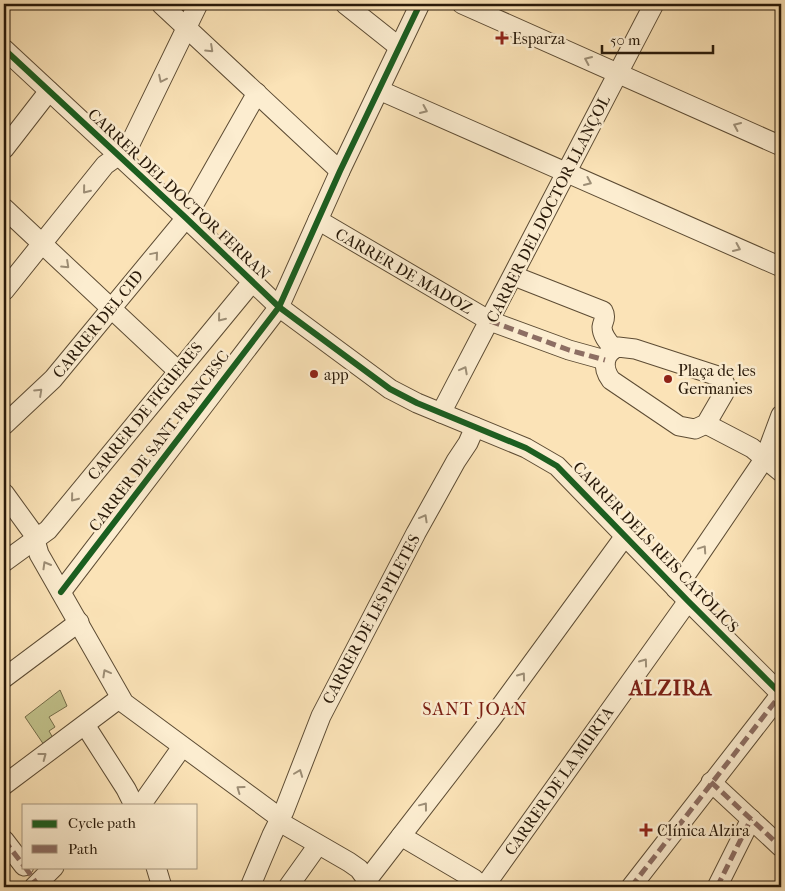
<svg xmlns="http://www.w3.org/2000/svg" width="785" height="891" font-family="'IM FELL French Canon',serif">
  <rect width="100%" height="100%" fill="#fbe3b7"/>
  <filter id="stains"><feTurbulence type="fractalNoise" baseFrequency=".004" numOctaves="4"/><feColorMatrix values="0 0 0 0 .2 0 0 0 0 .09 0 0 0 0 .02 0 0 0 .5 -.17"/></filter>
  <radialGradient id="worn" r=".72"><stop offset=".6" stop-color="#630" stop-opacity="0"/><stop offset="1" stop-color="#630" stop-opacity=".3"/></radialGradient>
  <!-- green -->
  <polygon fill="#c2c38c" stroke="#756e4a" points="60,690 67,706 49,717 55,727 49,731 53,738 44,745 25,717"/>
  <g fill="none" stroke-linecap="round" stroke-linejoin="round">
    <!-- minor casing -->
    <g stroke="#5d4c34" stroke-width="21">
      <g id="minor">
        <polyline points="161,4 340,171"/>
        <polyline points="345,4 399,47"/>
        <polyline points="462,4 781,146"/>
        <polyline points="4,49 186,218 279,307 390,389 417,403 526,448 557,466 688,601 781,694"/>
        <polyline points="379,90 781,267"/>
        <polyline points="4,149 49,91"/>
        <polyline points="4,208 178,371"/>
        <polyline points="318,220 490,321 569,350 605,360"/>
        <path d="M 514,276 L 603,311 C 607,318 603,320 602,327 C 602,336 609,343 614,349"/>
        <polyline points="4,291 105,165 123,152 130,144 198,4"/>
        <path d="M 618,347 L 635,349 L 721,377 L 725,384 L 724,393 L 706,424 L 695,429 L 679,426 L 611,380 C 602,368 603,353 618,347 Z"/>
        <polyline points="441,413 654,4"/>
        <polyline points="706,424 752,448 781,472"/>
        <polyline points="4,425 53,379 186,218 257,93"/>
        <polyline points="4,493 33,533 39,554 124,703 280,818"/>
        <polyline points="4,562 48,530 253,281"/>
        <polyline points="676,589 765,458 781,415"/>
        <polyline points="61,592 279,307 340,171 420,4"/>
        <polyline points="4,678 79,622"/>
        <polyline points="85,725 126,789 134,805"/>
        <polyline points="711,782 781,847"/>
        <polyline points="4,785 120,698"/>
        <polyline points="141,805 182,747"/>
        <polyline points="278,821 349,862 359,869 367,880"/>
        <polyline points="401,836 474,879 483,887"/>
        <polyline points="4,840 24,866"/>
        <polyline points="156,867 162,887"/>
        <polyline points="34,887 54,867"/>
        <polyline points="250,887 272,835 284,811 321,716 416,533 456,461 468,443 475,427"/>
        <polyline points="288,887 318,845"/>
        <polyline points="368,887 367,880 492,718 625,536"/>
        <polyline points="484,887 688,601"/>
        <polyline points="631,887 781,694"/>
        <polyline points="717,887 751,819"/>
      </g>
    </g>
    <!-- minor -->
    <use href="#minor" stroke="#fcedd0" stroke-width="19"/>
    <!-- quiet -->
    <g stroke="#8d6e63" stroke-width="5" stroke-dasharray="10 5" stroke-linecap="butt">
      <polyline points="490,321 569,350 605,360"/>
      <polyline points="711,782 781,847"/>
      <polyline points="4,840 24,866"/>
      <polyline points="25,867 37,884"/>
      <polyline points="631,887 781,694"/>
      <polyline points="717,887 751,819"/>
    </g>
    <!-- cycleway casing -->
    <g stroke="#fcedd0" stroke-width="9">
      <g id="cycleway">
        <polyline points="4,49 186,218 279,307 390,389 417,403 526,448 557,466 688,601 781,694"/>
        <polyline points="61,592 279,307 340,171 420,4"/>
      </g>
    </g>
    <!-- cycleway -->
    <use href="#cycleway" stroke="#1b5e20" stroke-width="6"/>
  </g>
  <!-- one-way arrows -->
  <defs><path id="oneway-chevron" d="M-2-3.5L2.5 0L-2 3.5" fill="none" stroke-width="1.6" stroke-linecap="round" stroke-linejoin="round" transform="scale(1.25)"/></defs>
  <g stroke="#9d8e76">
    <use href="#oneway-chevron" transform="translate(210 49) rotate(43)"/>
    <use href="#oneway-chevron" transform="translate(588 60) rotate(-156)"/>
    <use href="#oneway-chevron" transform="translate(162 79) rotate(116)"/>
    <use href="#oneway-chevron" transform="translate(424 110) rotate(24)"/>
    <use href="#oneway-chevron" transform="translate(737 126) rotate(-156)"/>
    <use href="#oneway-chevron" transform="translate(588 182) rotate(24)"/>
    <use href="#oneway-chevron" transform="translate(86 190) rotate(129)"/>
    <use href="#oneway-chevron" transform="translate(737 248) rotate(24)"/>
    <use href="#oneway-chevron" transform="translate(155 255) rotate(-50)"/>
    <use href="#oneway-chevron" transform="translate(66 265) rotate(43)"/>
    <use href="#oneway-chevron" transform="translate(221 318) rotate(129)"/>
    <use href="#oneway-chevron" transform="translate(464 370) rotate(-62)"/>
    <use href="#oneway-chevron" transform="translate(39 392) rotate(-43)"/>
    <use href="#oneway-chevron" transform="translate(74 498) rotate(129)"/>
    <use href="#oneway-chevron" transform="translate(424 518) rotate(-61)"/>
    <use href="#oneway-chevron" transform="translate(703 549) rotate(-56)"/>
    <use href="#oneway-chevron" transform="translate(46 565) rotate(-120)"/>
    <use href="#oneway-chevron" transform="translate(644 662) rotate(-54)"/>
    <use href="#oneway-chevron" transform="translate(106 673) rotate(-119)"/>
    <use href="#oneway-chevron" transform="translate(522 676) rotate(-54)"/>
    <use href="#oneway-chevron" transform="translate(43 756) rotate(-37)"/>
    <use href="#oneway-chevron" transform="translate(299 773) rotate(-69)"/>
    <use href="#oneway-chevron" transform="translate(240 789) rotate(-144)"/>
    <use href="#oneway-chevron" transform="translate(424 806) rotate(-53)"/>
  </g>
  <!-- markers -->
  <g fill="#8f2418" stroke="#fcedd0" stroke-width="2">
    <path d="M499.5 30.5h5v5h5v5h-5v5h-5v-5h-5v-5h5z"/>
    <circle cx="314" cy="374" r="5"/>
    <circle cx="668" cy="379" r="5"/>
    <path d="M643.5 822.5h5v5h5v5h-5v5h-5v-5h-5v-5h5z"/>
  </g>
  <g text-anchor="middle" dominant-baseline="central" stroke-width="5" stroke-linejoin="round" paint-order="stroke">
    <!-- poi labels -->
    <g font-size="16" fill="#281909" stroke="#fcedd0" text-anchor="start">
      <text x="512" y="38">Esparza</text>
      <text x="678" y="370">Plaça de les<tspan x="678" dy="18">Germanies</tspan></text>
      <text x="324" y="374">app</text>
      <text x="657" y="830">Clínica Alzira</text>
    </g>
    <!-- street labels -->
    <g font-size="16" fill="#281909" stroke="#fcedd0">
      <text transform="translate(179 194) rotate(43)">CARRER DEL DOCTOR FERRAN</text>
      <text transform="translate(548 209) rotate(-63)">CARRER DEL DOCTOR LLANÇOL</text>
      <text transform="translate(404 271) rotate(30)">CARRER DE MADOZ</text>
      <text transform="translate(98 324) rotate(-51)">CARRER DEL CID</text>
      <text transform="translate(145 411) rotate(-51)">CARRER DE FIGUERES</text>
      <text transform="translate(159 441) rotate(-53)">CARRER DE SANT FRANCESC</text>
      <text transform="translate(656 547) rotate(46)">CARRER DELS REIS CATÒLICS</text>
      <text transform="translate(371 619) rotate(-62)">CARRER DE LES PILETES</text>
      <text transform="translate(559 781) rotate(-55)">CARRER DE LA MURTA</text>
    </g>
    <!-- neighbourhood labels -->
    <g font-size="18" letter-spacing="1" fill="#7a1f14" stroke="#fcedd0">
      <text x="475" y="709">SANT JOAN</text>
    </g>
    <!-- district labels -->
    <g font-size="21" font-weight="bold" letter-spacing="1" fill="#7a1f14" stroke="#fcedd0">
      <text x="671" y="688">ALZIRA</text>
    </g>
  </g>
  <!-- margin -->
  <rect width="785" height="891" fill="none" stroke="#fbe3b7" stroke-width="20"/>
  <rect x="5" y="5" width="775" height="881" fill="none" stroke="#281909" stroke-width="2.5"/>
  <rect x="10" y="10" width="765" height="871" fill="none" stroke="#281909"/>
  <!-- legend -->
  <rect x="22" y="804" width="175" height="65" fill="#fcedd0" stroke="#a79880"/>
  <rect x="32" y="820" width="25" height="8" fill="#1b5e20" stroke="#a79880"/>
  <text x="68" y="828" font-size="15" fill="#281909">Cycle path</text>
  <rect x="32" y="845" width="25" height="8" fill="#8d6e63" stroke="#a79880"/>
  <text x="68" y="854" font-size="15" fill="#281909">Path</text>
  <!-- scale -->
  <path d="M602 45v8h111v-8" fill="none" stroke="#281909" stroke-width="2.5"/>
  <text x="610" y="45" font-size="15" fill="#281909" stroke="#fcedd0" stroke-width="4" paint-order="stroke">50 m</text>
  <rect width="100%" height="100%" filter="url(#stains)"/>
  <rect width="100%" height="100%" fill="url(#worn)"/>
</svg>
